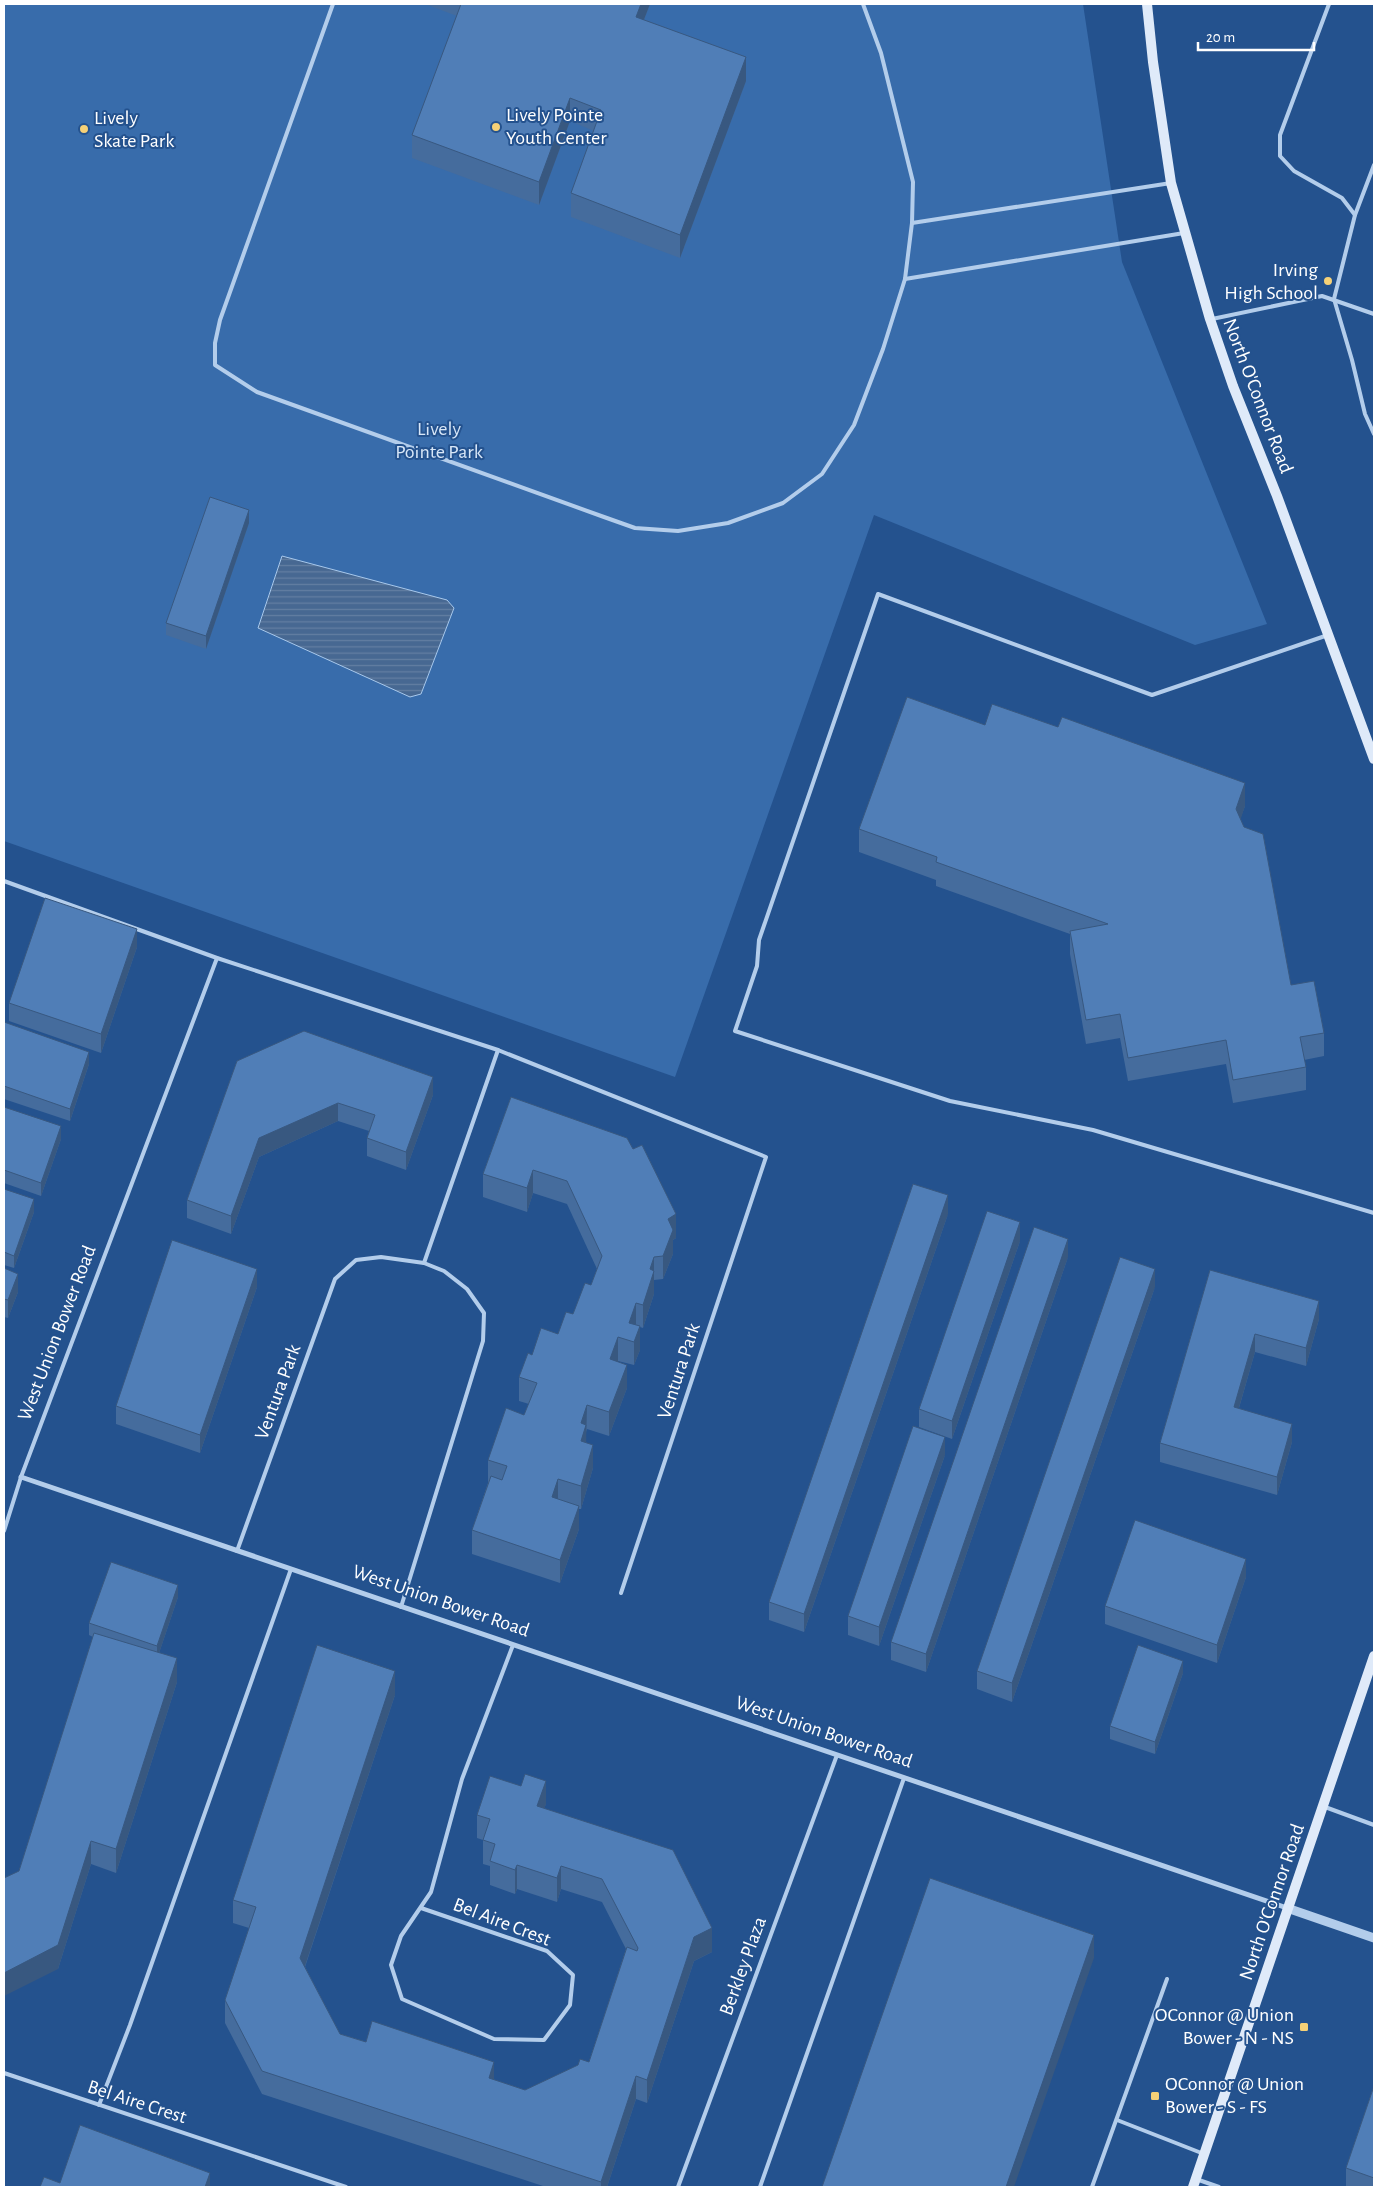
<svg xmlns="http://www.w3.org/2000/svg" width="1378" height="2191" font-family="'Alegreya Sans',sans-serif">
  <defs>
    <pattern id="water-rules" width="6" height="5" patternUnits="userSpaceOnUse" patternTransform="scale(1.25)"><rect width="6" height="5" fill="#476892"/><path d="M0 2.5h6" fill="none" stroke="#637fa2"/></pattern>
  </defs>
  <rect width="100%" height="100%" fill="#24528e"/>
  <!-- park -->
  <polygon fill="#386cab" points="4,4 1083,4 1122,262 1267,624 1195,645 874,515 675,1077 4,841"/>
  <!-- water -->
  <polygon fill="url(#water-rules)" stroke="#a7c8ec" points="282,556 447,600 454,608 421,694 410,697 258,628"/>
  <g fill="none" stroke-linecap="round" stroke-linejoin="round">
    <!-- service -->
    <g stroke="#b3cdeb" stroke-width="4">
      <polyline points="333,4 220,320 215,343 215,365 257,392 604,517 635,528 678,531 728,523 783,503 822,474 854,425 883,349 905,279 912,223 913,182 881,53 863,4"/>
      <polyline points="1329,4 1280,135 1280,156 1294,171 1342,198 1355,215"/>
      <polyline points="1374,165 1355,215 1334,299 1352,360 1365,414 1374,434"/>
      <polyline points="912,223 1171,183"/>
      <polyline points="905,279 1184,233"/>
      <polyline points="1212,319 1322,296 1374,314"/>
      <polyline points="1328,635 1152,695 878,594 759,940 757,966 735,1031 950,1101 1093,1130 1374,1213"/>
      <polyline points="4,881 217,958 498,1050 766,1157 621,1593"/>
      <polyline points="424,1263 498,1050"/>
      <polyline points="4,1531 21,1477 217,958"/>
      <polyline points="237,1551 335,1279 356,1260 381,1257 424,1263 444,1271 467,1289 484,1313 483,1341 401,1607"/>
      <polyline points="1325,1807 1374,1825"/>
      <polyline points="421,1908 547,1951 573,1975 570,2005 544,2040 494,2039 402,1999 391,1965 401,1936 431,1892 462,1779 513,1645"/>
      <polyline points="4,2073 346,2187"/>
      <polyline points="99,2105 130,2025 291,1569"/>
      <polyline points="1117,2120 1204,2154"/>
      <polyline points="1196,2179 1219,2187"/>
      <polyline points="678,2187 837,1755"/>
      <polyline points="760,2187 904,1778"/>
      <polyline points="1092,2187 1167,1979"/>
    </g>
    <!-- minor -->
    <polyline stroke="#b3cdeb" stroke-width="5" points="21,1477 1287,1908"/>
    <!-- tertiary -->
    <polyline stroke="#b3cdeb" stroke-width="9" points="1287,1908 1374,1938"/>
    <!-- secondary -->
    <g stroke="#dfeaf9" stroke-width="10">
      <polyline points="1147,4 1153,62 1171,183 1210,319 1233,386 1277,496 1374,759"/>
      <polyline points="1193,2187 1374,1656"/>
    </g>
  </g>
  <!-- wall -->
  <g fill="#456c9d">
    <polygon points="425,4 650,4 644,20 746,81 680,258 571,217 571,193 594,131 570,121 539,205 412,158 412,135 457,16"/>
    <polygon points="249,523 206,649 166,635 166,623"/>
    <polygon points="985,725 1245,806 1240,819 1291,985 1324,1033 1324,1056 1304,1060 1306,1067 1306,1090 1233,1103 1226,1064 1128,1081 1120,1038 1086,1044 1070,954 1070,934 936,886 936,880 859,852 859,829"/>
    <polygon points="137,947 101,1053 9,1021 9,1003"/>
    <polygon points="4,1022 89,1064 70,1121 4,1099"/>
    <polygon points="237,1061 433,1095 406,1170 367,1156 367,1138 369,1131 338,1121 259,1157 231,1234 187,1218 187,1200"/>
    <polygon points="511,1097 676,1238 673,1240 673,1254 663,1279 654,1280 654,1294 643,1328 640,1327 640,1350 634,1365 618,1361 618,1362 627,1388 609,1436 587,1429 586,1432 586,1442 593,1468 581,1509 579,1509 579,1529 560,1583 472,1554 472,1530 488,1483 488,1460 524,1415 529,1404 519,1401 519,1377 532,1355 558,1334 573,1314 591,1285 597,1269 567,1204 533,1193 527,1212 483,1197 483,1174"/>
    <polygon points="4,1107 61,1139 41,1196 4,1183"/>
    <polygon points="4,1189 34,1212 14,1268 4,1265"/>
    <polygon points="948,1214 804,1632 769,1620 769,1602"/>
    <polygon points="1020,1241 952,1439 919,1427 919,1409"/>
    <polygon points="1068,1257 926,1672 891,1660 891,1642"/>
    <polygon points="4,1268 18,1292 8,1318 4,1317"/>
    <polygon points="1210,1270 1319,1319 1306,1366 1255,1352 1239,1408 1292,1442 1277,1495 1160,1462 1160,1443"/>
    <polygon points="257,1287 200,1453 116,1424 116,1406"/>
    <polygon points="1155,1287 1012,1702 977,1689 977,1671"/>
    <polygon points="945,1455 879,1646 848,1635 848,1616"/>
    <polygon points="1246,1577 1217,1663 1105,1624 1105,1606"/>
    <polygon points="178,1597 159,1653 177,1682 116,1873 91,1864 58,1969 19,1871 93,1637 89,1635 89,1623"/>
    <polygon points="1183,1673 1155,1754 1110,1739 1110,1726"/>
    <polygon points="395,1695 305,1967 340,2034 494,2080 525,2090 589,2062 626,1949 602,1902 561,1889 557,1902 517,1889 515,1894 490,1885 490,1866 483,1864 483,1840 477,1838 477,1815 546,1804 544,1808 712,1952 694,1961 647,2103 636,2099 607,2187 546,2187 262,2094 225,2023 225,2000 249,1928 233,1923 233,1900"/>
    <polygon points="1374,2086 1374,2187 1348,2187 1346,2186 1346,2168"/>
  </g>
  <!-- shaded-wall -->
  <g fill="#385880">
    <polygon points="641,4 650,4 636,40 636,17"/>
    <polygon points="746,57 746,81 680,258 680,235"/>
    <polygon points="570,98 570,121 539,205 539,182"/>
    <polygon points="249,510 249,523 206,649 206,636"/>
    <polygon points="1245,783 1245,806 1236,833 1236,809"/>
    <polygon points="137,929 137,947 101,1053 101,1034"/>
    <polygon points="89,1052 89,1064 70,1121 70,1109"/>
    <polygon points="433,1077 433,1095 406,1170 406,1152"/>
    <polygon points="338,1103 338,1121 259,1157 231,1234 231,1216 259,1138"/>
    <polygon points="61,1126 61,1139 41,1196 41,1183"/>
    <polygon points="533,1170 533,1193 527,1212 527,1188"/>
    <polygon points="948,1195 948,1214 804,1632 804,1614"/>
    <polygon points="34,1199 34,1212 14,1268 14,1256"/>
    <polygon points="676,1214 676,1238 673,1240 673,1254 663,1279 663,1256 668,1219"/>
    <polygon points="1020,1222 1020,1241 952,1439 952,1421"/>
    <polygon points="1068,1239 1068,1257 926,1672 926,1654"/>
    <polygon points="654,1257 654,1294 643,1328 643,1305 650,1269"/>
    <polygon points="257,1269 257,1287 200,1453 200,1435"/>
    <polygon points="1155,1269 1155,1287 1012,1702 1012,1683"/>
    <polygon points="18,1274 18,1292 8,1318 8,1300"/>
    <polygon points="1319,1301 1319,1319 1306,1366 1306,1348"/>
    <polygon points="636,1303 636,1326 629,1323"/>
    <polygon points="640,1326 640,1350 634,1365 634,1342"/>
    <polygon points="1255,1334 1255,1352 1234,1425 1234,1407"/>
    <polygon points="618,1337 618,1361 610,1382 610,1359"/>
    <polygon points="627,1365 627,1388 609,1436 609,1412"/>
    <polygon points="587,1405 586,1449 581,1464 581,1423"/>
    <polygon points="1292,1424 1292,1442 1277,1495 1277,1477"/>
    <polygon points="945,1437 945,1455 879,1646 879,1627"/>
    <polygon points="593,1445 593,1468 581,1509 581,1486"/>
    <polygon points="558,1479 558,1502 552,1497"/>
    <polygon points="579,1506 579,1529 560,1583 560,1560"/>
    <polygon points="1246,1559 1246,1577 1217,1663 1217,1645"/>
    <polygon points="178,1585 178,1597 157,1659 157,1646"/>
    <polygon points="177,1658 177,1682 116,1873 116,1849"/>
    <polygon points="1183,1661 1183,1673 1155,1754 1155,1742"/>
    <polygon points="395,1671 395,1695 300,1981 300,1958"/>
    <polygon points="546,1781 546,1804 537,1829 537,1806"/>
    <polygon points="91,1841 91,1864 58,1969 4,1996 4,1973"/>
    <polygon points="517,1865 517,1889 515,1894 515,1870"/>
    <polygon points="561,1866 561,1889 557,1902 557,1878"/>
    <polygon points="712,1928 712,1952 694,1961 647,2103 647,2080 694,1937"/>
    <polygon points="1094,1935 1094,1958 1014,2187 1006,2187"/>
    <polygon points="494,2062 494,2085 489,2078"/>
    <polygon points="636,2076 636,2099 607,2187 601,2187 601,2182"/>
    <polygon points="210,2173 210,2187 205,2187"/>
  </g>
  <!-- building -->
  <g fill="#507eb7" stroke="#385880">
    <polygon points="461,4 641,4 636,17 746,57 680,235 571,193 601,110 570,98 539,182 412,135"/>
    <polygon points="210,497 249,510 206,636 166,623"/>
    <polygon points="907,697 985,725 992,704 1058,727 1062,717 1245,783 1236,809 1244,827 1263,834 1291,985 1314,981 1324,1033 1300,1037 1306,1067 1233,1080 1226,1040 1128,1058 1120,1014 1086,1020 1070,931 1108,924 936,862 937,857 859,829"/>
    <polygon points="45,898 137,929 101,1034 9,1003"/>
    <polygon points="4,1022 89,1052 70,1109 4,1086"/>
    <polygon points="304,1031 433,1077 406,1152 367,1138 375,1115 338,1103 259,1138 231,1216 187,1200 237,1061"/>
    <polygon points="511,1097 627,1138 633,1149 642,1145 676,1214 668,1219 673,1230 663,1256 654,1257 650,1269 654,1271 643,1305 636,1303 629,1323 640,1326 634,1342 618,1337 610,1359 627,1365 609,1412 587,1405 581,1423 586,1425 581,1441 593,1445 581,1486 558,1479 552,1497 579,1506 560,1560 472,1530 491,1476 502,1480 507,1466 488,1460 506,1408 524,1415 537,1383 519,1377 528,1353 532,1355 541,1328 558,1334 566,1312 573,1314 585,1283 591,1285 602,1256 567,1181 533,1170 527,1188 483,1174"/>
    <polygon points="4,1107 61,1126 41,1183 4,1170"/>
    <polygon points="913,1184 948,1195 804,1614 769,1602"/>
    <polygon points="4,1189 34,1199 14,1256 4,1252"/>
    <polygon points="987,1211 1020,1222 952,1421 919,1409"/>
    <polygon points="1034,1227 1068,1239 926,1654 891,1642"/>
    <polygon points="172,1240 257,1269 200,1435 116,1406"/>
    <polygon points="1120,1257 1155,1269 1012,1683 977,1671"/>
    <polygon points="4,1268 18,1274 8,1300 4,1299"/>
    <polygon points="1210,1270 1319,1301 1306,1348 1255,1334 1234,1407 1292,1424 1277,1477 1160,1443"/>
    <polygon points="913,1426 945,1437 879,1627 848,1616"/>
    <polygon points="1135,1520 1246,1559 1217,1645 1105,1606"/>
    <polygon points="111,1562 178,1585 157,1646 89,1623"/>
    <polygon points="94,1633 177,1658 116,1849 91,1841 58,1945 4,1973 4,1878 19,1871"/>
    <polygon points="317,1645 395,1671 300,1958 340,2034 366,2042 372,2021 494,2062 489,2078 525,2090 578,2065 580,2059 589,2062 627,1947 637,1951 638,1948 602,1879 561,1866 557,1878 517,1865 515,1870 490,1861 495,1844 483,1840 490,1819 477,1815 490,1776 521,1786 525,1774 546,1781 537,1806 673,1850 712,1928 694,1937 647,2080 636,2076 601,2182 262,2071 225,2000 256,1907 233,1900"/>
    <polygon points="1138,1645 1183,1661 1155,1742 1110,1726"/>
    <polygon points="930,1878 1094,1935 1006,2187 822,2187"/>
    <polygon points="1374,2086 1374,2178 1346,2168"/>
    <polygon points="80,2125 210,2173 205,2187 40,2187 44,2177 60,2183"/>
  </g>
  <!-- markers -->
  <g fill="#f6d177" stroke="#24528e" stroke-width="2">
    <circle cx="496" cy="127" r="5"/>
    <circle cx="84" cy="129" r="5"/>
    <circle cx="1328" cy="281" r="5"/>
    <rect x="1299" y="2022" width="10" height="10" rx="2.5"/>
    <rect x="1150" y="2091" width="10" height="10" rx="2.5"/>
  </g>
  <g text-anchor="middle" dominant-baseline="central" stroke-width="4" stroke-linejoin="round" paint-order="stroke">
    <!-- poi labels -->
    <g font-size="20" fill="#fff" stroke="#24528e" text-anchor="start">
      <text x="506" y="115">Lively Pointe<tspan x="506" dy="23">Youth Center</tspan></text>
      <text x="94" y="118">Lively<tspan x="94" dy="23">Skate Park</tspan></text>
      <text x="1318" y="270" text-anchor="end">Irving<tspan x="1318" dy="23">High School</tspan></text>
      <text x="1294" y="2015" text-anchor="end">OConnor @ Union<tspan x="1294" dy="23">Bower - N - NS</tspan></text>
      <text x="1165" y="2084">OConnor @ Union<tspan x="1165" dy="23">Bower - S - FS</tspan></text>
    </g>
    <!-- street labels -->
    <g font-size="20" fill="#fff" stroke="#24528e">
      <text transform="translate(1258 396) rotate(69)">North O'Connor Road</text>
      <text transform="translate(57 1333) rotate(-69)">West Union Bower Road</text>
      <text transform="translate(679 1371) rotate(-72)">Ventura Park</text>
      <text transform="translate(278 1392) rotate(-70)">Ventura Park</text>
      <text transform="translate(441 1601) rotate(19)">West Union Bower Road</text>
      <text transform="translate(824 1732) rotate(19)">West Union Bower Road</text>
      <text transform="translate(1272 1902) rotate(-71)">North O'Connor Road</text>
      <text transform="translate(502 1922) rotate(21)">Bel Aire Crest</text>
      <text transform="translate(743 1966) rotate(-70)">Berkley Plaza</text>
      <text transform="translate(137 2102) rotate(18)">Bel Aire Crest</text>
    </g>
    <!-- park labels -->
    <g font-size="20" fill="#d8e7f8" stroke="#24528e">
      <text x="439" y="429">Lively<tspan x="439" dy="23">Pointe Park</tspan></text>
    </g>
  </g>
  <!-- border -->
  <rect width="1378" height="2191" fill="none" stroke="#ffffff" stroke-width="10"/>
  <!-- scale -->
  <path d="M1198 42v8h116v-8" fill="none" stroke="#ffffff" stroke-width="2.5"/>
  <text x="1206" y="42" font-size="15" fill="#ffffff" stroke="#24528e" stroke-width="4" paint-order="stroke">20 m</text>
</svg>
